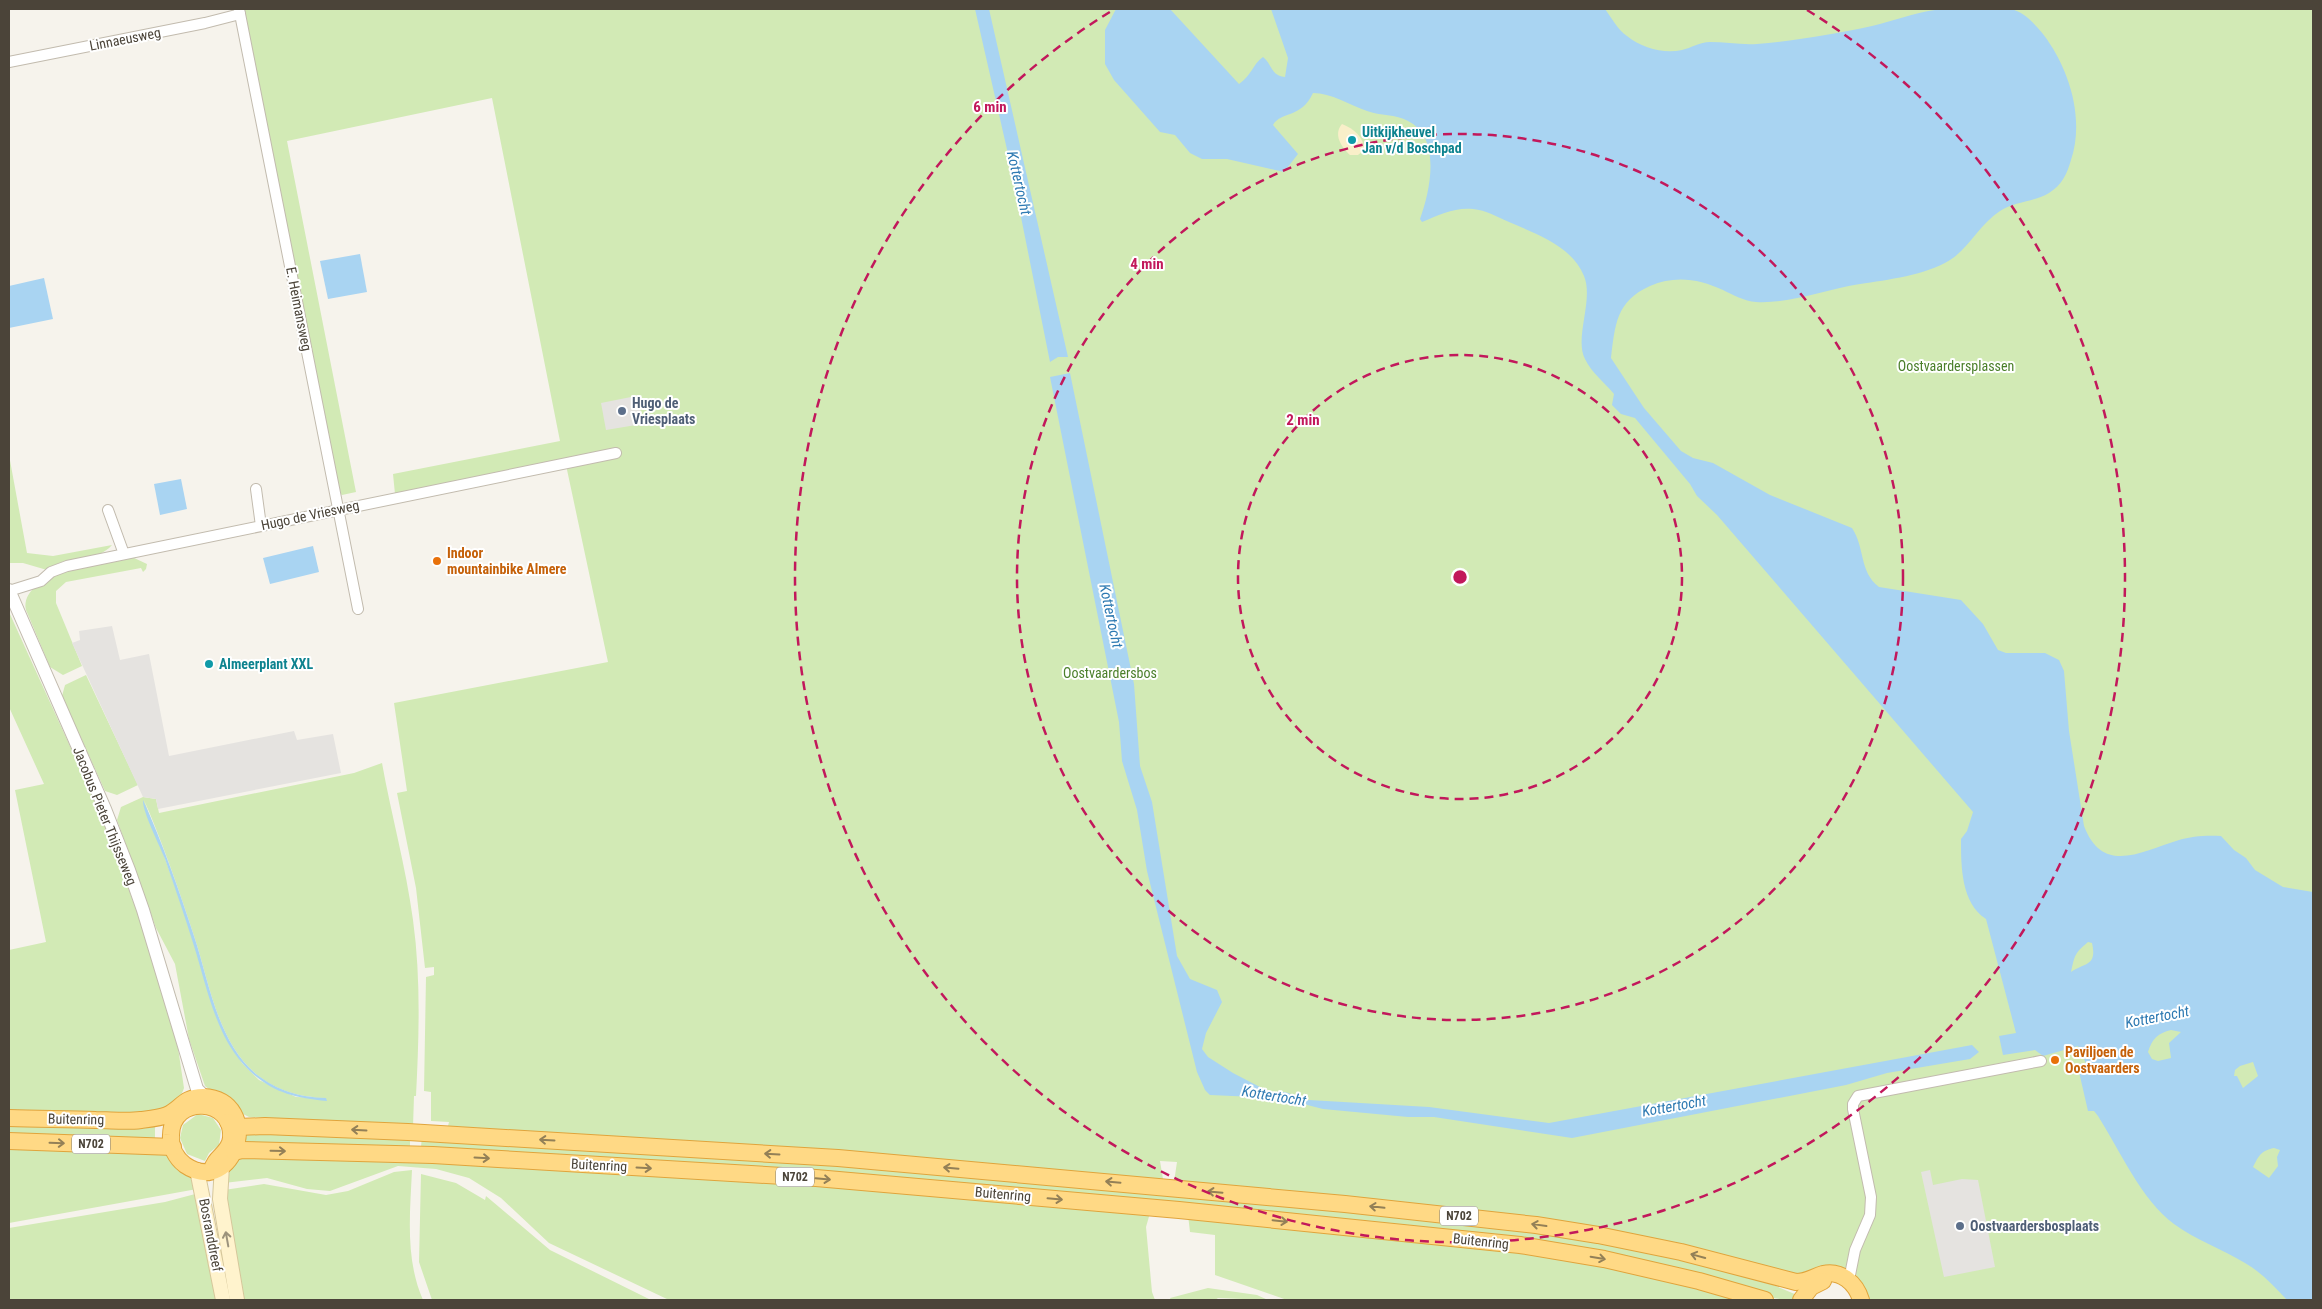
<svg xmlns="http://www.w3.org/2000/svg" width="2322" height="1309" font-family="'Roboto Condensed',sans-serif">
  <rect width="100%" height="100%" fill="#f6f3ec"/>
  <!-- green -->
  <g fill="#d2eab5" fill-rule="evenodd">
    <polygon points="242,9 2313,9 2313,1300 1867,1300 1858,1283 1856,1274 1833,1266 1797,1277 1665,1242 1174,1182 1177,1162 1160,1161 1163,1179 900,1156 448,1126 449,1122 431,1121 431,1092 424,1091 426,977 434,975 434,967 425,968 416,888 397,793 407,791 394,703 608,662 566,465 395,494 393,474 560,441 492,98 287,141 356,492 342,495 338,492"/>
    <path d="M 9,455 L 27,553 L 53,556 L 112,545 C 97,562 76,555 57,564 C 54,565 51,568 47,570 L 23,563 L 9,563 Z"/>
    <path d="M 132,557 L 147,564 L 146,569 L 143,572 L 141,568 L 66,582 L 56,591 L 56,603 L 82,666 L 63,675 L 50,667 L 26,610 C 19,572 106,563 132,557 Z"/>
    <path d="M 9,612 L 104,821 L 146,937 L 178,1048 L 184,1088 C 182,1094 177,1103 171,1107 C 146,1121 42,1112 9,1111 L 9,950 L 46,942 L 15,790 L 44,784 L 9,707 Z"/>
    <polygon points="86,675 138,785 117,795 105,791 62,696 65,685"/>
    <path d="M 382,763 C 391,814 406,867 413,920 C 421,978 419,1037 416,1096 L 414,1096 L 413,1127 L 249,1117 L 237,1111 L 205,1086 L 189,1039 L 175,964 L 156,928 L 117,820 L 121,807 L 143,797 L 156,799 L 159,813 L 354,773 ZM 144,800 C 163,844 179,890 194,936 C 209,981 217,1041 256,1074 C 277,1091 299,1097 326,1098 L 296,1097 L 259,1080 L 242,1063 L 227,1039 L 216,1013 L 182,906 Z"/>
    <polygon points="198,1114 213,1118 221,1130 219,1145 209,1153 205,1161 187,1154 180,1138 183,1125"/>
    <polygon points="9,1122 155,1127 155,1142 60,1140 9,1132"/>
    <polygon points="244,1129 410,1136 410,1149 245,1146"/>
    <path d="M 422,1136 L 753,1157 L 1103,1186 L 1591,1238 L 1752,1276 L 1797,1295 L 1795,1300 C 1761,1300 1730,1286 1699,1275 C 1667,1265 1634,1257 1601,1251 L 421,1147 Z"/>
    <polygon points="9,1148 166,1153 191,1175 197,1189 9,1223"/>
    <polygon points="240,1157 463,1162 917,1193 1150,1213 1146,1227 1152,1292 1155,1300 669,1300 549,1243 501,1198 469,1178 436,1169 398,1166 330,1191 307,1189 267,1178 224,1183 224,1175"/>
    <path d="M 412,1170 C 410,1214 405,1259 423,1300 L 240,1300 L 224,1190 L 264,1184 L 326,1195 L 348,1191 L 394,1172 Z"/>
    <polygon points="421,1174 456,1183 485,1200 486,1196 550,1250 651,1300 432,1300 419,1262"/>
    <polygon points="199,1193 217,1300 9,1300 9,1228 165,1202"/>
    <polygon points="1188,1215 1575,1258 1755,1300 1287,1300 1215,1275 1215,1235 1190,1232"/>
    <polygon points="1208,1288 1257,1295 1268,1300 1218,1298 1215,1300 1171,1300 1170,1298"/>
  </g>
  <!-- sand -->
  <path fill="#f9efc9" d="M 1342,124 C 1354,129 1364,137 1364,150 L 1358,155 L 1350,155 C 1341,147 1333,134 1342,124 Z"/>
  <!-- parking -->
  <g fill="#e5e3e0">
    <polygon points="636,396 640,403 642,424 606,430 601,403"/>
    <polygon points="112,626 120,660 149,654 169,756 294,731 297,740 333,734 341,773 158,809 156,799 143,797 72,643 80,640 79,631"/>
    <polygon points="1930,1170 1933,1185 1962,1179 1978,1180 1995,1267 1944,1277 1921,1172"/>
  </g>
  <!-- water -->
  <g fill="#a9d4f2" fill-rule="evenodd">
    <polygon points="975,9 989,9 1068,357 1058,357 1050,362 1011,167"/>
    <path d="M 1116,9 L 1170,9 L 1239,84 C 1252,75 1252,65 1263,57 C 1272,64 1271,76 1285,77 L 1288,58 L 1271,9 L 1605,9 C 1611,17 1618,30 1627,36 C 1642,48 1664,54 1682,50 C 1691,48 1700,42 1710,42 C 1725,42 1741,45 1757,44 C 1794,41 1835,34 1872,26 C 1893,21 1914,13 1935,10 C 1950,8 1966,9 1982,9 C 1991,9 2002,7 2011,9 C 2024,12 2034,23 2043,34 C 2069,68 2085,118 2071,160 C 2067,174 2062,185 2049,193 C 2034,202 2015,201 2000,211 C 1980,224 1968,249 1950,260 C 1926,275 1887,280 1860,284 C 1826,289 1791,304 1756,302 C 1744,301 1733,295 1723,290 C 1699,279 1675,275 1650,286 C 1616,301 1615,325 1611,358 L 1644,408 L 1681,451 L 1693,458 L 1713,463 L 1770,495 L 1852,528 C 1865,547 1859,572 1879,587 L 1961,600 L 1983,624 L 1998,650 L 2006,653 L 2045,653 L 2059,660 L 2064,671 L 2069,731 L 2084,826 C 2103,876 2142,851 2179,840 C 2191,836 2208,835 2221,836 L 2234,850 L 2246,858 L 2255,870 L 2283,887 L 2313,892 L 2313,1300 L 2287,1300 C 2274,1286 2261,1272 2245,1263 C 2222,1249 2196,1240 2174,1224 C 2142,1201 2119,1149 2098,1116 L 2094,1111 L 2088,1111 L 2079,1072 L 2089,1070 L 2078,1046 L 2043,1056 L 2035,1050 L 2003,1055 L 1999,1036 L 2016,1033 L 1986,919 C 1961,903 1961,866 1961,839 L 1967,831 L 1973,812 L 1717,515 L 1697,496 L 1690,484 L 1635,418 L 1621,414 L 1612,405 L 1614,394 C 1605,383 1591,372 1585,359 C 1574,338 1594,300 1584,276 C 1572,246 1536,234 1509,222 C 1497,217 1486,210 1473,209 C 1455,207 1439,215 1422,222 L 1420,219 C 1430,191 1442,138 1408,121 C 1396,114 1380,116 1367,111 C 1350,105 1331,93 1313,93 C 1301,119 1281,111 1273,125 L 1298,154 L 1284,172 L 1227,159 L 1202,159 L 1190,153 L 1175,135 L 1160,132 L 1114,80 L 1105,64 L 1105,30 ZM 2088,942 L 2092,943 C 2097,966 2086,962 2071,972 C 2075,955 2074,954 2088,942 ZM 2171,1030 L 2181,1032 L 2169,1043 L 2171,1058 L 2158,1061 L 2152,1059 L 2148,1052 C 2152,1039 2158,1033 2171,1030 ZM 2253,1062 L 2258,1076 L 2243,1088 L 2237,1076 L 2234,1076 L 2235,1070 L 2240,1066 ZM 2274,1148 L 2280,1150 L 2277,1157 L 2278,1166 L 2269,1178 L 2253,1167 C 2259,1156 2260,1151 2274,1148 Z"/>
    <polygon points="360,254 367,292 328,299 320,261"/>
    <polygon points="44,278 53,319 9,328 9,286"/>
    <polygon points="1070,373 1134,684 1140,766 1152,802 1177,956 1190,979 1217,990 1222,1002 1206,1033 1202,1049 1208,1057 1233,1073 1258,1086 1270,1092 1285,1092 1309,1100 1429,1107 1549,1123 1972,1045 1979,1052 1970,1059 1887,1073 1846,1085 1572,1138 1434,1117 1408,1117 1323,1109 1280,1098 1210,1095 1205,1090 1197,1072 1147,871 1137,810 1122,761 1119,722 1050,377"/>
    <polygon points="181,479 187,509 160,515 154,484"/>
    <polygon points="313,546 319,572 270,584 263,558"/>
    <path d="M 143,800 C 163,844 179,890 194,936 C 209,981 217,1041 256,1074 C 278,1091 299,1097 326,1098 L 327,1101 C 291,1097 269,1092 243,1064 C 215,1033 206,984 194,946 C 185,917 175,888 165,859 C 160,846 142,811 143,800 Z"/>
  </g>
  <g fill="none" stroke-linecap="round" stroke-linejoin="round">
    <!-- minor casing -->
    <g stroke="#c2bbae" stroke-width="12">
      <g id="minor">
        <polyline points="239,9 358,609"/>
        <polyline points="9,62 205,23 240,14"/>
        <polyline points="256,489 261,526"/>
        <polyline points="108,510 124,554"/>
        <polyline points="9,591 41,581 51,572 67,566 616,453"/>
        <polyline points="1849,1280 1855,1250 1870,1215 1871,1197 1853,1109 1853,1104 1858,1096 2041,1061"/>
      </g>
    </g>
    <!-- tertiary casing -->
    <g stroke="#c2bbae" stroke-width="14">
      <polyline id="tertiary" points="9,590 105,809 129,870 143,910 197,1089 205,1097"/>
    </g>
    <!-- secondary casing -->
    <g stroke="#d6c79b" stroke-width="16">
      <g id="secondary">
        <polyline points="222,1166 220,1199 237,1300"/>
        <polyline points="197,1170 223,1300"/>
      </g>
    </g>
    <!-- trunk casing -->
    <g stroke="#e0a43c" stroke-width="18">
      <g id="trunk">
        <path d="M 9,1118 C 38,1119 67,1119 96,1120 C 111,1120 126,1122 141,1120 C 149,1119 160,1118 167,1115 C 181,1109 183,1097 203,1097 C 265,1100 235,1199 185,1165 C 176,1158 170,1147 171,1135 C 172,1094 234,1097 231,1138 C 230,1153 214,1157 212,1170"/>
        <path d="M 228,1122 L 238,1127 L 265,1126 L 408,1132 L 838,1158 L 1345,1204 L 1536,1225 L 1598,1235 L 1681,1252 L 1796,1282 C 1807,1282 1813,1277 1823,1274 C 1841,1270 1856,1283 1861,1300"/>
        <polyline points="9,1141 173,1147"/>
        <polyline points="234,1152 242,1150 433,1155 816,1178 1179,1210 1520,1245 1604,1259 1699,1281 1765,1300"/>
        <polyline points="1801,1300 1811,1287 1823,1281"/>
      </g>
    </g>
    <!-- minor -->
    <use href="#minor" stroke="#fff" stroke-width="10"/>
    <!-- tertiary -->
    <use href="#tertiary" stroke="#fff" stroke-width="12"/>
    <!-- secondary -->
    <use href="#secondary" stroke="#fff3cd" stroke-width="14"/>
    <!-- trunk -->
    <use href="#trunk" stroke="#ffd985" stroke-width="16"/>
  </g>
  <!-- one-way arrows -->
  <defs><path id="oneway-shaft" d="M-6 0H5M1.5-3L5.5 0L1.5 3" fill="none" stroke-width="1.6" stroke-linecap="round" stroke-linejoin="round" transform="scale(1.25)"/></defs>
  <g stroke="#938057">
    <use href="#oneway-shaft" transform="translate(359 1130) rotate(-177)"/>
    <use href="#oneway-shaft" transform="translate(547 1140) rotate(-177)"/>
    <use href="#oneway-shaft" transform="translate(57 1143) rotate(2)"/>
    <use href="#oneway-shaft" transform="translate(278 1151) rotate(1)"/>
    <use href="#oneway-shaft" transform="translate(772 1154) rotate(-177)"/>
    <use href="#oneway-shaft" transform="translate(482 1158) rotate(3)"/>
    <use href="#oneway-shaft" transform="translate(644 1168) rotate(3)"/>
    <use href="#oneway-shaft" transform="translate(951 1168) rotate(-175)"/>
    <use href="#oneway-shaft" transform="translate(823 1179) rotate(5)"/>
    <use href="#oneway-shaft" transform="translate(1113 1182) rotate(-175)"/>
    <use href="#oneway-shaft" transform="translate(1215 1192) rotate(-175)"/>
    <use href="#oneway-shaft" transform="translate(1055 1199) rotate(5)"/>
    <use href="#oneway-shaft" transform="translate(1377 1207) rotate(-174)"/>
    <use href="#oneway-shaft" transform="translate(1280 1221) rotate(6)"/>
    <use href="#oneway-shaft" transform="translate(1539 1225) rotate(-172)"/>
    <use href="#oneway-shaft" transform="translate(1698 1256) rotate(-165)"/>
    <use href="#oneway-shaft" transform="translate(1598 1258) rotate(10)"/>
  </g>
  <use stroke="#9c937c" href="#oneway-shaft" transform="translate(227 1239) rotate(-100)"/>
  <!-- distance rings -->
  <g fill="none" stroke="#c2185b" stroke-width="2.5" stroke-dasharray="9 6">
    <circle cx="1460" cy="577" r="222"/>
    <circle cx="1460" cy="577" r="443"/>
    <path d="M1807 10A665 665 0 1 1 1113 10"/>
  </g>
  <!-- markers -->
  <g fill="#0f9aa8" stroke="#fff" stroke-width="2">
    <circle cx="1352" cy="140" r="5"/>
    <circle cx="209" cy="664" r="5"/>
  </g>
  <g fill="#5c6f8a" stroke="#fff" stroke-width="2">
    <circle cx="622" cy="411" r="5"/>
    <circle cx="1960" cy="1226" r="5"/>
  </g>
  <g fill="#e8710a" stroke="#fff" stroke-width="2">
    <circle cx="437" cy="561" r="5"/>
    <circle cx="2055" cy="1060" r="5"/>
  </g>
  <g text-anchor="middle" dominant-baseline="central" stroke-width="4" stroke-linejoin="round" paint-order="stroke">
    <!-- shield labels -->
    <g fill="#fff" stroke="#817c74" stroke-width="1">
      <rect x="72" y="1134.5" width="38" height="19" rx="4"/>
      <rect x="776" y="1167.5" width="38" height="19" rx="4"/>
      <rect x="1440" y="1206.5" width="38" height="19" rx="4"/>
    </g>
    <g font-size="12" font-weight="bold" fill="#4b4439">
      <text x="91" y="1144">N702</text>
      <text x="795" y="1177">N702</text>
      <text x="1459" y="1216">N702</text>
    </g>
    <!-- street labels -->
    <g font-size="14" fill="#4b4439" stroke="#fff">
      <text transform="translate(125 39) rotate(-11)">Linnaeusweg</text>
      <text transform="translate(299 309) rotate(79)">E. Heimansweg</text>
      <text transform="translate(310 515) rotate(-12)">Hugo de Vriesweg</text>
      <text transform="translate(105 816) rotate(68)">Jacobus Pieter Thijsseweg</text>
      <text transform="translate(76 1119) rotate(1)">Buitenring</text>
      <text transform="translate(599 1165) rotate(3)">Buitenring</text>
      <text transform="translate(1003 1194) rotate(5)">Buitenring</text>
      <text transform="translate(211 1235) rotate(79)">Bosranddreef</text>
      <text transform="translate(1481 1241) rotate(6)">Buitenring</text>
    </g>
    <!-- culture labels -->
    <g font-size="14" font-weight="bold" fill="#0d838f" stroke="#fff" text-anchor="start">
      <text x="1362" y="132">Uitkijkheuvel<tspan x="1362" dy="16">Jan v/d Boschpad</tspan></text>
      <text x="219" y="664">Almeerplant XXL</text>
    </g>
    <!-- park labels -->
    <g font-size="14" fill="#4a7f2a" stroke="#fff">
      <text x="1956" y="366">Oostvaardersplassen</text>
      <text x="1110" y="673">Oostvaardersbos</text>
    </g>
    <!-- service labels -->
    <g font-size="14" font-weight="bold" fill="#4e5e75" stroke="#fff" text-anchor="start">
      <text x="632" y="403">Hugo de<tspan x="632" dy="16">Vriesplaats</tspan></text>
      <text x="1970" y="1226">Oostvaardersbosplaats</text>
    </g>
    <!-- food labels -->
    <g font-size="14" font-weight="bold" fill="#c56008" stroke="#fff" text-anchor="start">
      <text x="447" y="553">Indoor<tspan x="447" dy="16">mountainbike Almere</tspan></text>
      <text x="2065" y="1052">Paviljoen de<tspan x="2065" dy="16">Oostvaarders</tspan></text>
    </g>
    <!-- water labels -->
    <g font-size="15" font-style="italic" fill="#2e7ab2" stroke="#fff">
      <text transform="translate(1019 183) rotate(77)">Kottertocht</text>
      <text transform="translate(1111 616) rotate(78)">Kottertocht</text>
      <text transform="translate(2157 1017) rotate(-11)">Kottertocht</text>
      <text transform="translate(1274 1096) rotate(9)">Kottertocht</text>
      <text transform="translate(1674 1106) rotate(-10)">Kottertocht</text>
    </g>
  </g>
  <circle cx="1460" cy="577" r="8" fill="#c2185b" stroke="#fff" stroke-width="2.5"/>
  <g font-size="15" text-anchor="middle" font-weight="bold" fill="#c2185b" stroke="#fff" stroke-width="4" stroke-linejoin="round" paint-order="stroke">
    <text x="990" y="112">6 min</text>
    <text x="1147" y="269">4 min</text>
    <text x="1303" y="425">2 min</text>
  </g>
  <!-- border -->
  <rect width="2322" height="1309" fill="none" stroke="#4b4439" stroke-width="20"/>
</svg>
